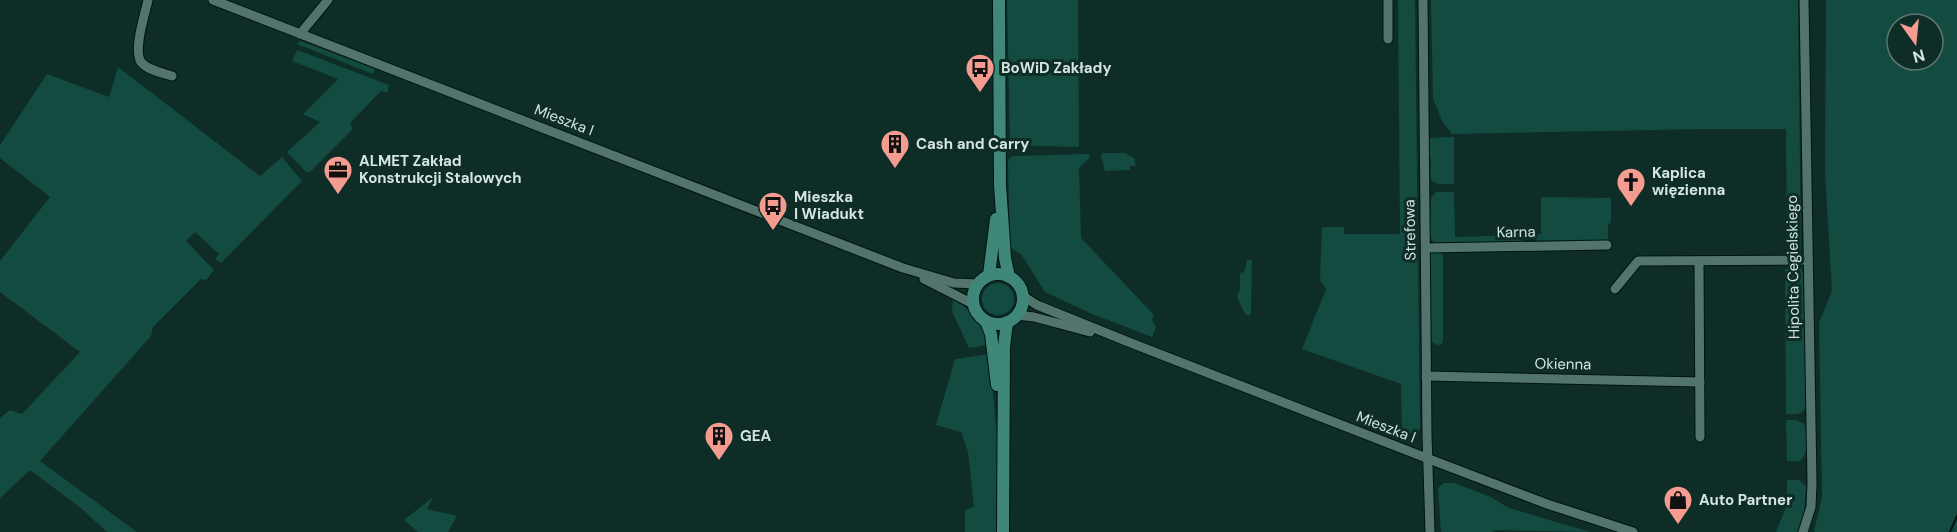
<svg xmlns="http://www.w3.org/2000/svg" width="1957" height="532" font-family="'DM Sans',sans-serif">
  <rect width="100%" height="100%" fill="#0e2d27"/>
  <!-- green -->
  <g fill="#134b40" fill-rule="evenodd">
    <polygon points="1007,0 1078,0 1079,147 1010,145"/>
    <polygon points="1398,0 1415,0 1420,430 1414,429 1409,436 1402,437 1401,384 1302,349 1326,289 1320,280 1322,227 1344,227 1344,234 1399,234 1400,233"/>
    <polygon points="1431,0 1798,0 1801,251 1787,251 1786,129 1707,129 1452,134 1442,121 1433,99"/>
    <path d="M 1826,0 L 1957,0 L 1957,532 L 1814,532 L 1822,497 L 1819,323 L 1832,291 L 1825,172 ZM 1897,24 L 1933,24 L 1933,60 L 1897,60 Z"/>
    <polygon points="300,41 309,44 375,69 373,74 297,44"/>
    <polygon points="297,50 389,85 387,93 381,91 350,123 353,129 310,172 306,172 287,152 320,122 303,114 338,79 292,61"/>
    <polygon points="118,67 260,176 282,157 302,181 221,263 215,259 219,254 195,232 186,241 214,270 206,280 201,279 153,327 151,336 40,461 137,532 107,532 82,509 30,470 0,498 0,418 10,410 22,414 80,352 0,292 0,261 50,197 0,158 0,145 47,74 109,97"/>
    <path d="M 1454,137 L 1454,184 C 1425,186 1431,179 1431,158 L 1429,158 L 1428,138 Z"/>
    <polygon points="1103,153 1125,153 1134,158 1136,166 1130,166 1130,170 1105,171 1101,156"/>
    <polygon points="1088,154 1090,157 1079,168 1081,238 1154,315 1152,320 1156,327 1152,337 1092,314 1045,292 1021,254 1010,248 1008,160 1012,156"/>
    <polygon points="1436,192 1454,192 1455,237 1527,235 1520,242 1434,244 1430,236 1431,198"/>
    <polygon points="1541,197 1611,198 1611,223 1608,224 1608,240 1582,240 1582,243 1540,243 1536,241 1535,235 1541,234"/>
    <polygon points="1437,250 1441,252 1443,256 1443,338 1442,344 1437,345 1431,341 1430,257 1431,252"/>
    <polygon points="1247,260 1252,260 1251,313 1249,316 1245,314 1237,297 1240,289 1240,273 1244,272"/>
    <path d="M 1794,264 L 1801,267 L 1804,276 L 1806,406 C 1803,416 1794,414 1786,414 L 1785,269 L 1794,268 Z"/>
    <circle cx="998" cy="299" r="16"/>
    <path d="M 953,299 C 973,312 983,322 988,345 L 969,348 L 952,311 Z"/>
    <polygon points="989,354 997,434 998,532 965,532 965,510 974,507 968,452 961,432 936,425 955,359"/>
    <path d="M 1786,420 L 1797,420 L 1805,425 C 1807,434 1809,453 1801,460 C 1797,463 1791,461 1787,461 Z"/>
    <polygon points="1787,480 1799,480 1806,486 1804,515 1798,532 1776,532 1787,505"/>
    <polygon points="1444,483 1454,483 1491,497 1509,508 1590,532 1494,530 1493,532 1441,532 1438,488"/>
    <polygon points="433,497 427,509 457,516 448,532 418,532 404,520"/>
  </g>
  <g fill="none" stroke-linecap="round" stroke-linejoin="round">
    <!-- stream -->
    <polyline stroke="#04110e" stroke-width="2" points="1950,532 1957,516"/>
    <!-- minor casing -->
    <g stroke="#001410" stroke-width="11">
      <g id="minor">
        <path d="M 148,0 C 145,14 133,50 141,62 C 147,70 163,73 172,76"/>
        <polyline points="213,0 903,268 954,283 978,284"/>
        <polyline points="1388,0 1388,39"/>
        <polyline points="1423,0 1427,435 1430,532"/>
        <polyline points="300,34 328,0"/>
        <polyline points="1426,248 1607,245"/>
        <polyline points="1699,261 1700,437"/>
        <polyline points="924,279 973,304"/>
        <polyline points="1615,289 1638,261 1808,260"/>
        <polyline points="1023,296 1037,305 1131,343 1429,459 1547,504 1633,532"/>
        <polyline points="1016,315 1034,317 1090,332"/>
        <polyline points="1426,376 1700,382"/>
        <polyline points="1803,532 1811,507 1812,483 1804,0"/>
      </g>
    </g>
    <!-- major casing -->
    <g stroke="#001410" stroke-width="14">
      <g id="major">
        <polyline points="999,0 1000,185 1005,258 1009,277"/>
        <circle cx="998" cy="299" r="25"/>
        <polyline points="989,275 996,219"/>
        <polyline points="986,321 991,334 997,385"/>
        <polyline points="1003,532 1004,347 1007,322"/>
      </g>
    </g>
    <!-- minor -->
    <use href="#minor" stroke="#53746c" stroke-width="9"/>
    <!-- major -->
    <use href="#major" stroke="#3f8778" stroke-width="12"/>
  </g>
  <!-- icons -->
  <defs>
    <g id="bus-pin" transform="scale(1.5)"><path d="M0 17L-7.5 6A9.5 9.5 0 1 1 7.5 6Z" fill="#f59c91" stroke="#0e2d27"/><path d="M-5-6H5V4H4V6H2V4H-2V6H-4V4H-5ZM-3.5-4V0h7V-4ZM-3.5 1.2v1.5H-2V1.2ZM2 1.2v1.5H3.5V1.2Z" fill="#111"/></g>
    <g id="building-pin" transform="scale(1.5)"><path d="M0 17L-7.5 6A9.5 9.5 0 1 1 7.5 6Z" fill="#f59c91" stroke="#0e2d27"/><path d="M-4-6H4V6H1V3H-1V6H-4ZM-2.5-4.3h1.7v1.8h-1.7ZM.8-4.3h1.7v1.8H.8ZM-2.5-1h1.7V.8h-1.7ZM.8-1h1.7V.8H.8Z" fill="#111"/></g>
    <g id="office-pin" transform="scale(1.5)"><path d="M0 17L-7.5 6A9.5 9.5 0 1 1 7.5 6Z" fill="#f59c91" stroke="#0e2d27"/><path d="M-6-3h4V-5.5h4V-3h4V5H-6ZM-1-4.5V-3h2v-1.5ZM-6 0V1H6V0Z" fill="#111"/></g>
    <g id="church-pin" transform="scale(1.5)"><path d="M0 17L-7.5 6A9.5 9.5 0 1 1 7.5 6Z" fill="#f59c91" stroke="#0e2d27"/><path d="M-1.2-6h2.4v3.5h3.3v2.4h-3.3V6h-2.4V-.1h-3.3v-2.4h3.3Z" fill="#111"/></g>
    <g id="shop-pin" transform="scale(1.5)"><path d="M0 17L-7.5 6A9.5 9.5 0 1 1 7.5 6Z" fill="#f59c91" stroke="#0e2d27"/><path d="M-5-2.5h2.3a2.7 3.5 0 0 1 5.4 0H5L5.5 6h-11ZM-1.5-2.5h3a1.5 2.3 0 0 0-3 0Z" fill="#111"/></g>
  </defs>
  <g fill-rule="evenodd">
    <use href="#bus-pin" x="980" y="68"/>
    <use href="#building-pin" x="895" y="144"/>
    <use href="#office-pin" x="338" y="170"/>
    <use href="#church-pin" x="1631" y="182"/>
    <use href="#bus-pin" x="773" y="206"/>
    <use href="#building-pin" x="719" y="436"/>
    <use href="#shop-pin" x="1678" y="500"/>
  </g>
  <g text-anchor="middle" dominant-baseline="central" stroke-width="6" stroke-linejoin="round" paint-order="stroke">
    <!-- poi labels -->
    <g font-size="15" font-weight="bold" fill="#d4e5e0" stroke="#0e2d27" text-anchor="start">
      <text x="1001" y="68">BoWiD Zakłady</text>
      <text x="916" y="144">Cash and Carry</text>
      <text x="359" y="161">ALMET Zakład<tspan x="359" dy="17">Konstrukcji Stalowych</tspan></text>
      <text x="1652" y="173">Kaplica<tspan x="1652" dy="17">więzienna</tspan></text>
      <text x="794" y="197">Mieszka<tspan x="794" dy="17">I Wiadukt</tspan></text>
      <text x="740" y="436">GEA</text>
      <text x="1699" y="500">Auto Partner</text>
    </g>
    <!-- street labels -->
    <g font-size="15" fill="#d4e5e0" stroke="#0e2d27">
      <text transform="translate(564 120) rotate(21)">Mieszka I</text>
      <text transform="translate(1410 230) rotate(-91)">Strefowa</text>
      <text transform="translate(1516 232) rotate(-1)">Karna</text>
      <text transform="translate(1793 267) rotate(-91)">Hipolita Cegielskiego</text>
      <text transform="translate(1563 364) rotate(1)">Okienna</text>
      <text transform="translate(1386 427) rotate(21)">Mieszka I</text>
    </g>
  </g>
  <!-- north arrow -->
  <g transform="translate(1915 42) rotate(165)"><circle r="28" fill="#0e2d27" stroke="#5d7771" stroke-width="1.5"/>
  <path d="M0-4.5L10 22L0 15L-10 22Z" fill="#f59c91"/>
  <text y="-9" font-size="16" font-weight="bold" text-anchor="middle" fill="#d4e5e0">N</text>
  </g>
</svg>
